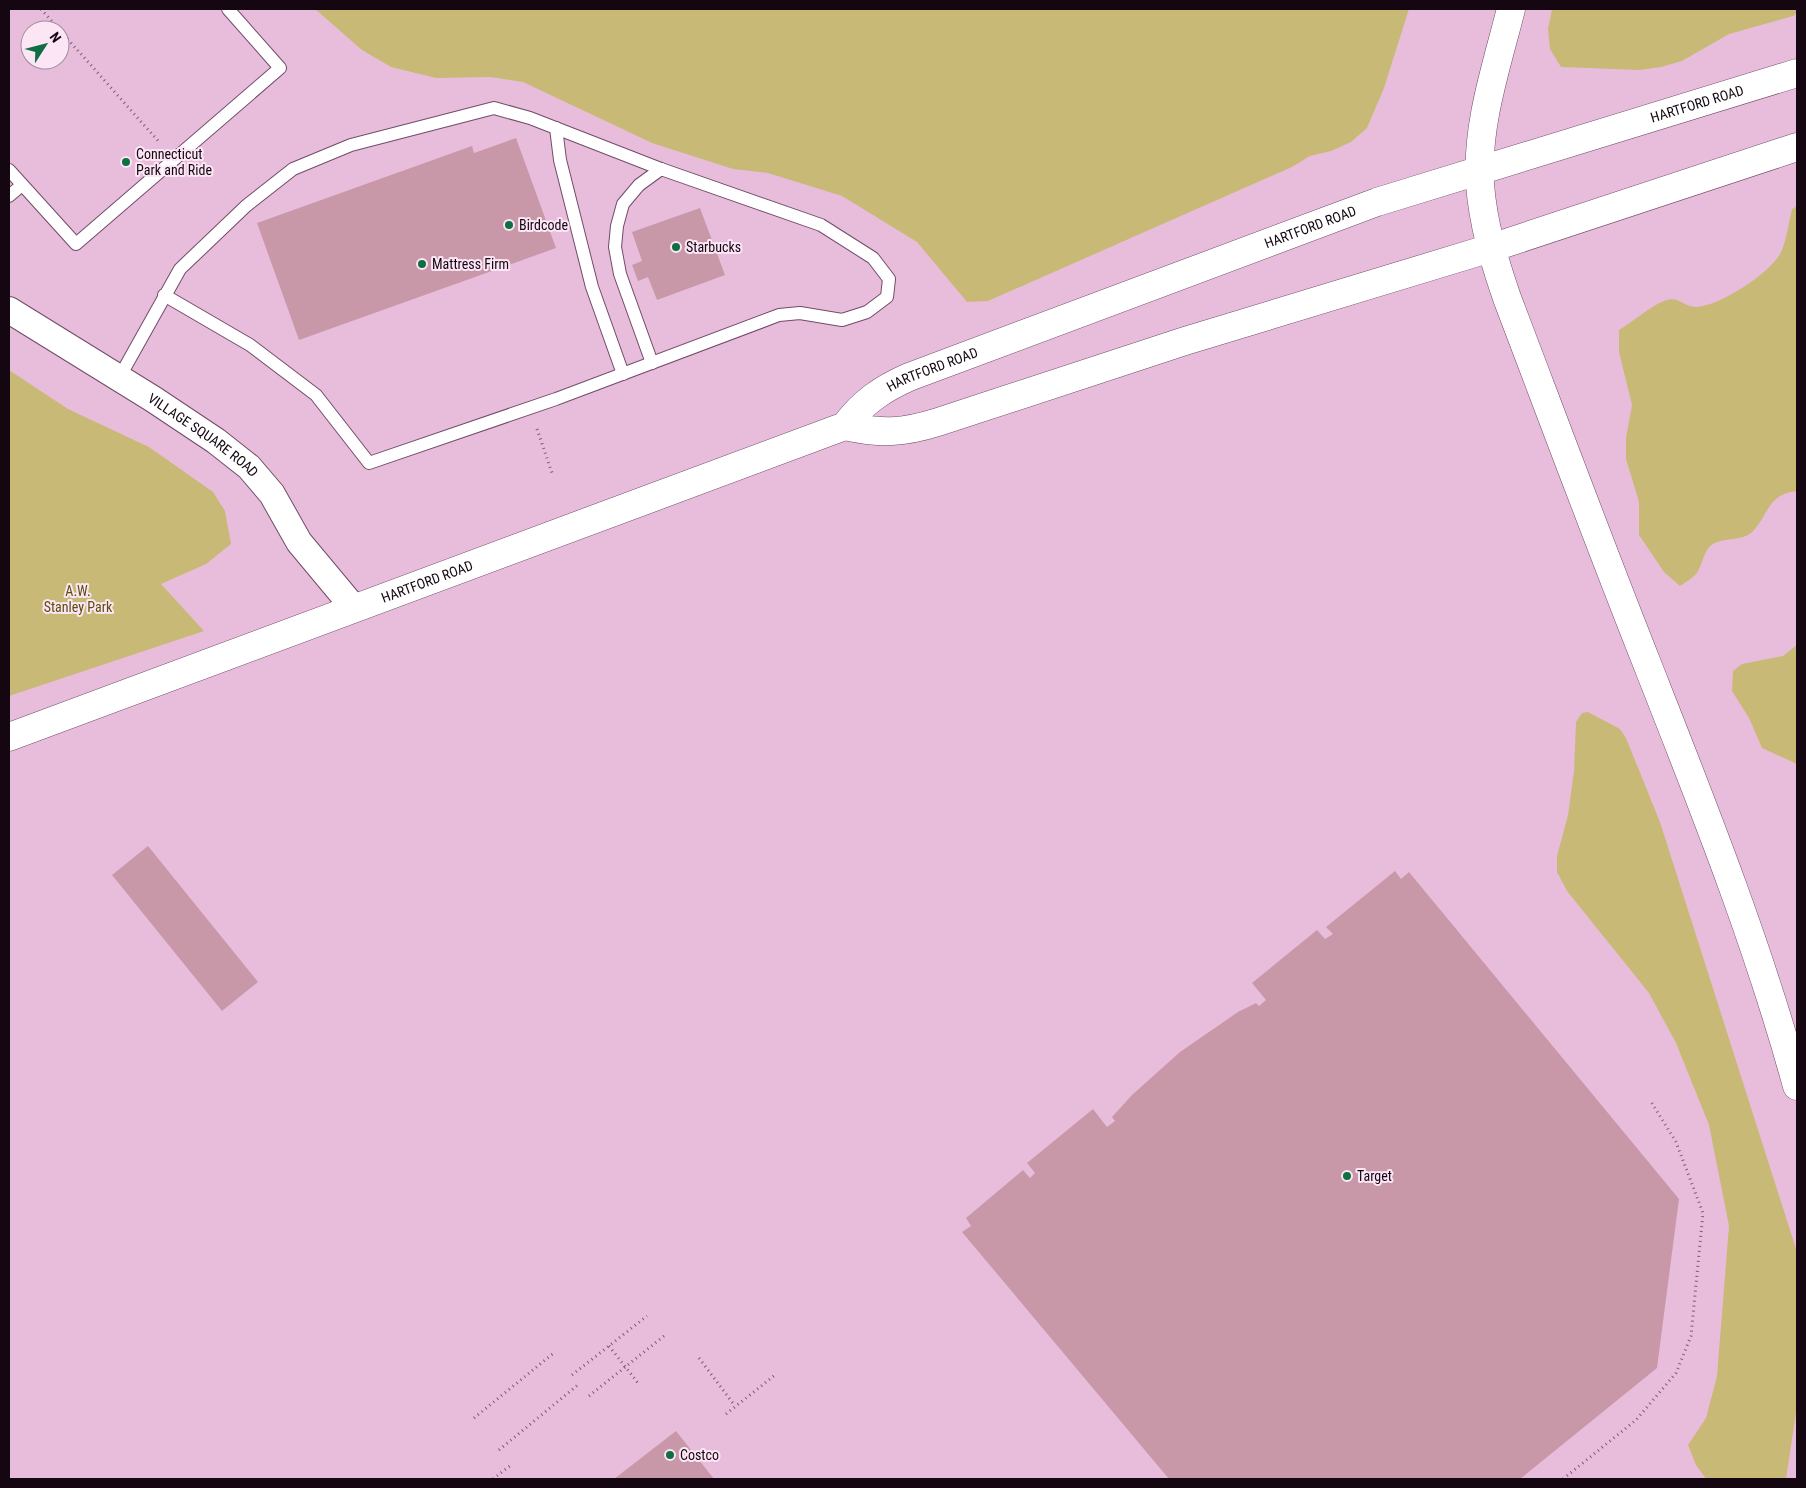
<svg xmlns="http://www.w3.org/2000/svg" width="1806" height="1488" font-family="'Roboto Condensed',sans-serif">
  <rect width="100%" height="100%" fill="#e8bddc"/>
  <!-- green -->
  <g fill="#c9b976">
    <polygon points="315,9 1409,9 1384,88 1367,128 1351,142 1331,151 1310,156 1292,167 988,301 967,302 917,242 842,196 768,173 733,169 652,143 523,82 490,77 436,78 391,67 362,50"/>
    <polygon points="1552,9 1797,9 1797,13 1793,16 1729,34 1682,61 1661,67 1640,70 1561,67 1550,49 1548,29"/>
    <path d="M 1797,206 L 1797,491 C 1767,494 1769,515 1753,531 C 1742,542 1725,537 1713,544 C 1704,549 1703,563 1698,571 C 1695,577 1686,582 1680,586 L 1664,572 L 1639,535 L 1639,502 L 1626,459 L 1626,438 L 1632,405 L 1619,352 L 1619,330 C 1632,322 1651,306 1664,301 C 1679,295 1683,307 1696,307 C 1720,306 1773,272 1782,250 C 1787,237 1789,222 1792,209 Z"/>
    <polygon points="9,370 68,409 149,447 213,492 225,511 231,544 206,564 161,584 204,631 9,696"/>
    <polygon points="1797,645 1797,764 1762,748 1749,718 1732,691 1733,671 1742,664 1783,656"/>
    <polygon points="1588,712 1620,729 1626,738 1660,822 1797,1252 1797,1406 1786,1479 1706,1479 1696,1465 1688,1445 1706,1418 1717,1376 1729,1226 1709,1125 1676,1043 1649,993 1567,891 1557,872 1557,856 1568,815 1574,771 1576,722 1582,713"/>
  </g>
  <!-- building -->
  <g fill="#c998a8">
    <polygon points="516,138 556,248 299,340 257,223 472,146 474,153"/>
    <polygon points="700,208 725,275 657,300 648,277 638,281 632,265 642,261 632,232"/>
    <polygon points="148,846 258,982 222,1011 112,875"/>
    <polygon points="1395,871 1401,879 1409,872 1679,1199 1657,1368 1520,1479 1169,1479 962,1232 971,1226 966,1218 1023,1170 1030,1178 1035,1173 1027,1163 1093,1109 1107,1127 1115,1121 1112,1117 1132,1095 1180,1052 1238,1012 1256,1003 1259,1006 1266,1000 1252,983 1317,930 1325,939 1333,934 1326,927"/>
    <polygon points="676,1431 714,1479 614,1479"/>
  </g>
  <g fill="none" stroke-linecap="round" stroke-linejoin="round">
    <!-- service casing -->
    <g stroke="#714c67" stroke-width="14">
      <g id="service">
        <polyline points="556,128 560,160 592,287 623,374"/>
        <polyline points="9,170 76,244 280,68 228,9"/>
        <polyline points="9,196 22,185"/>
        <polyline points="652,363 620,274 615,247 617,226 623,204 639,185 661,169"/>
        <polyline points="119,378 180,269 246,206 293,169 351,145 494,108 530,118 661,169 821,225 873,258 889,279 887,297 867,312 842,320 800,313 779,315 556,399 369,463 316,395 250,345 164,295"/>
      </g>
    </g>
    <!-- minor casing -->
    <g stroke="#714c67" stroke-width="28">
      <g id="minor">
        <path id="s1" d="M 9,310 L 153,399 L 216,441 L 249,467 L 272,494 L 299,542 L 354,608"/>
      </g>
    </g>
    <!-- secondary casing -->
    <g stroke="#714c67" stroke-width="29">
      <g id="secondary">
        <path d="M 845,426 C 881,434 903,433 938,422 L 1185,341 L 1491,248 L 1797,147"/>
        <path id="s2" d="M 9,737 L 845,426 C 863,402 882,389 909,377 L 1377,202 L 1797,73"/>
      </g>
    </g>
    <!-- motorway casing -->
    <g stroke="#714c67" stroke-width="29">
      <path id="motorway" d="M 1511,9 C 1497,65 1476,125 1480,184 C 1483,224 1494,260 1507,298 C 1553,419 1598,540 1646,661 C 1701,801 1757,940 1797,1086"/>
    </g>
    <!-- path -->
    <g stroke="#785d71" stroke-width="3" stroke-dasharray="1 4" stroke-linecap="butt">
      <polyline points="41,9 160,143"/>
      <polyline points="537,429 552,473"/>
      <polyline points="609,1346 638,1383"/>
      <polyline points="699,1358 735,1406"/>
      <polyline points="572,1375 647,1316"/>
      <polyline points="589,1396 664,1336"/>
      <polyline points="726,1414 775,1375"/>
      <polyline points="474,1418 555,1352"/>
      <polyline points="499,1450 579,1384"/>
      <polyline points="493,1479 511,1465"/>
      <polyline points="1563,1479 1636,1420 1676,1373 1691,1336 1703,1213 1676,1142 1650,1100"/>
    </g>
    <!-- service -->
    <use href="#service" stroke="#fff" stroke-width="12"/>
    <!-- minor -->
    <use href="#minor" stroke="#fff" stroke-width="26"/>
    <!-- secondary -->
    <use href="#secondary" stroke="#fff" stroke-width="28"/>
    <!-- motorway -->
    <use href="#motorway" stroke="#fff" stroke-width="28"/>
  </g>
  <!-- markers -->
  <g fill="#0f6e42" stroke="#fce6f5" stroke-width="2">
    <circle cx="126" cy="162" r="5"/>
    <circle cx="509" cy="225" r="5"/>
    <circle cx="676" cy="247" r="5"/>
    <circle cx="422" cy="264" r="5"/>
    <circle cx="1347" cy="1176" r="5"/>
    <circle cx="670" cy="1455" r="5"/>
  </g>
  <g text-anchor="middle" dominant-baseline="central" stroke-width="4" stroke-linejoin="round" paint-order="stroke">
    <!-- street labels -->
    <g font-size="14" fill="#140711" stroke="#fce6f5">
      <text stroke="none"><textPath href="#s2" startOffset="1808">HARTFORD ROAD</textPath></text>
      <text stroke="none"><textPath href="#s2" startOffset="1402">HARTFORD ROAD</textPath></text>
      <text stroke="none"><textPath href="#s2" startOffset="998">HARTFORD ROAD</textPath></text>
      <text stroke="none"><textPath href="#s1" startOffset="231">VILLAGE SQUARE ROAD</textPath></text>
      <text stroke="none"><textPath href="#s2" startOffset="446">HARTFORD ROAD</textPath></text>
    </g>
    <!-- poi labels -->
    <g font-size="14" fill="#140711" stroke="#fce6f5" text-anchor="start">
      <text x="136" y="154">Connecticut<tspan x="136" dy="16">Park and Ride</tspan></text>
      <text x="519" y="225">Birdcode</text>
      <text x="686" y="247">Starbucks</text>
      <text x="432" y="264">Mattress Firm</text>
      <text x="1357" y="1176">Target</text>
      <text x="680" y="1455">Costco</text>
    </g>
    <!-- park labels -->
    <g font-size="14" fill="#5b4e0f" stroke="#fce6f5">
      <text x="78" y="591">A.W.<tspan x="78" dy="16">Stanley Park</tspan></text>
    </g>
  </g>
  <!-- border -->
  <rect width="1806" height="1488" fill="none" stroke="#140711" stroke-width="20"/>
  <!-- north arrow -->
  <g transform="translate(45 45) rotate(54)"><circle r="24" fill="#fce6f5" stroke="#9f8d9a"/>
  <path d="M0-4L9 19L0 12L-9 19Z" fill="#0f6e42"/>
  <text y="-8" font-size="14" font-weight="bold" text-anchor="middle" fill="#140711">N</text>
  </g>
</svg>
